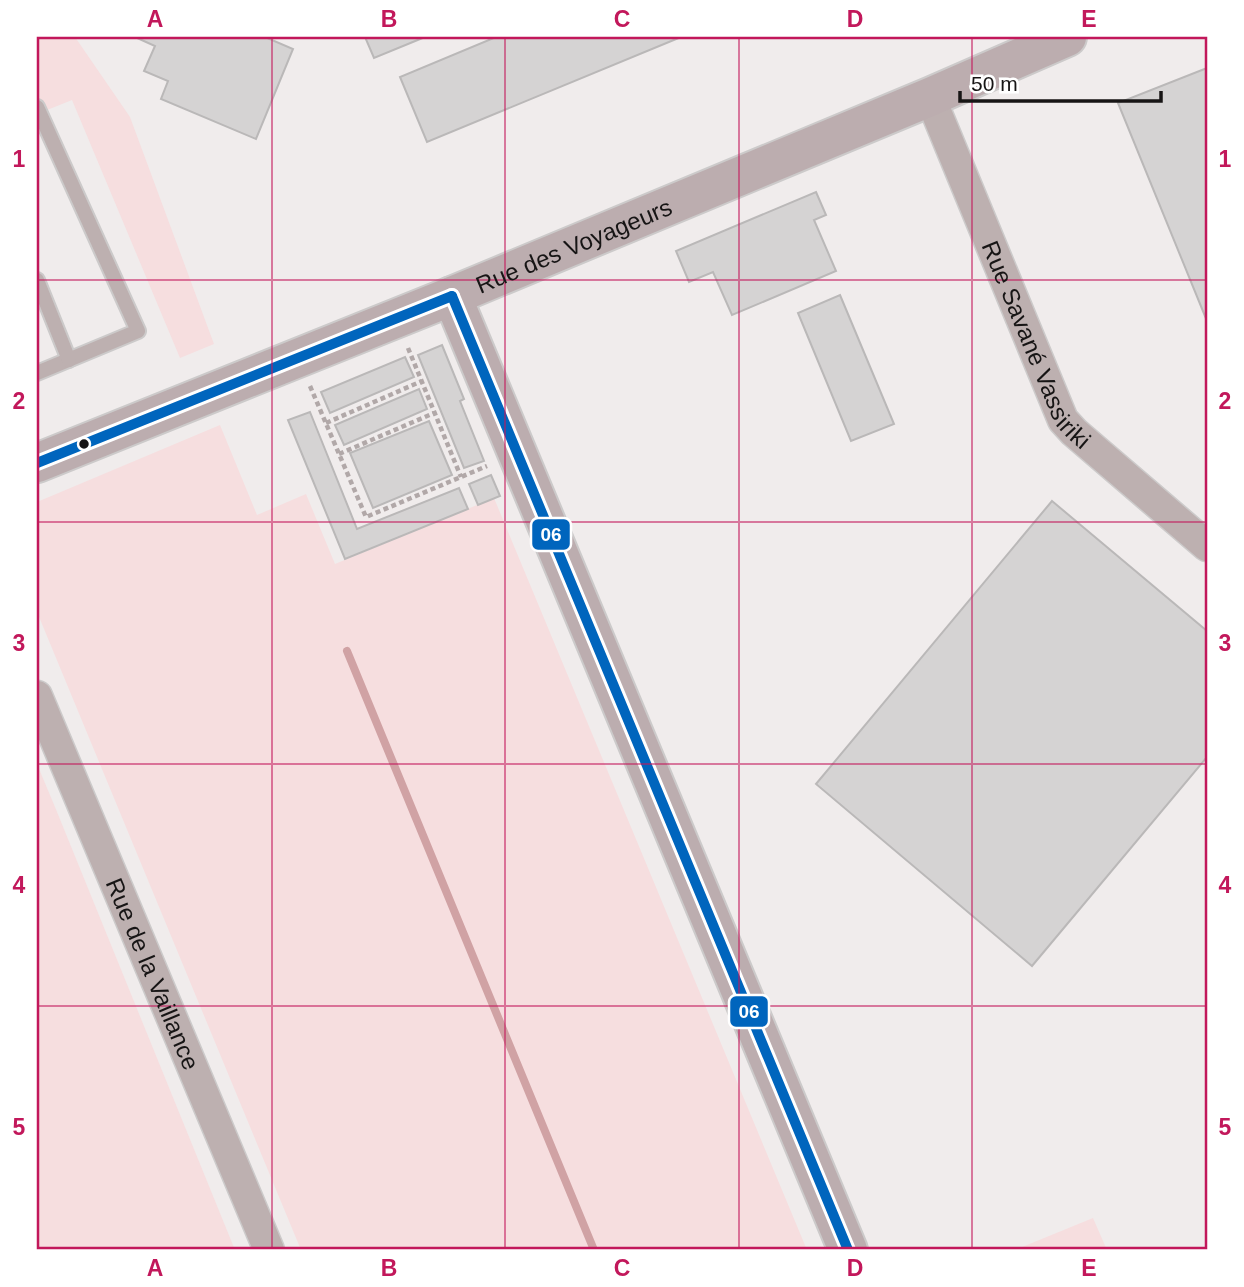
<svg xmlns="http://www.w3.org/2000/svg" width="1244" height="1287" font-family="Arial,sans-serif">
  <rect width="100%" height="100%" fill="#f0ecec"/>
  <!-- green -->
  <g fill="#f6dedf">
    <polygon points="37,37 75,37 130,117 214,344 180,358 72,100 37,114"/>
    <polygon points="220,425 257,515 306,494 335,564 494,498 807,1250 301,1250 37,612 37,502"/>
    <polygon points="37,764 55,807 235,1250 37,1250"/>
    <polygon points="1093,1218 1107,1250 1015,1250"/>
  </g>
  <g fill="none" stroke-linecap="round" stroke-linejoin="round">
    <!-- stream -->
    <polyline stroke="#d0a2a4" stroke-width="8" points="347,651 594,1250"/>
  </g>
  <!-- building -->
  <g fill="#d5d3d3" stroke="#bab8b8" stroke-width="2">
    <polygon points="135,37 265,37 293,49 256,139 161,99 168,81 144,71 155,46"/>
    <polygon points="365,37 425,37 374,58"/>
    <polygon points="496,37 681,37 427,142 400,77"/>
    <polygon points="1207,68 1207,321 1118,103"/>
    <polygon points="816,192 826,215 814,220 836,271 732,315 713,272 689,282 676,251"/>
    <polygon points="840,295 894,424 851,441 798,313"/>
    <polygon points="442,345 464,399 460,401 484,461 464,468 418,355"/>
    <polygon points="405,357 414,377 330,413 321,392"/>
    <polygon points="419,389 427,409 344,445 335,425"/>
    <polygon points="310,412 357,529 459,488 468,509 345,559 288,420"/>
    <polygon points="429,421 452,475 373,508 350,453"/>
    <polygon points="491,475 500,496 478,505 469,484"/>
    <polygon points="1052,501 1207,631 1207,757 1032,966 816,784"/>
  </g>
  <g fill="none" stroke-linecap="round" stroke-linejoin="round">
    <!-- lane casing -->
    <g stroke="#cccaca" stroke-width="18">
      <g id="lane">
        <polyline points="37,107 138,331 37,373"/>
        <polyline points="37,280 69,360"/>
      </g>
    </g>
    <!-- street casing -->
    <g stroke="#cccaca" stroke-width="33">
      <g id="street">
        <path id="s1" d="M 930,97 L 1063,420 L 1074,432 L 1207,546"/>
        <path id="s2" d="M 37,696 L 269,1250"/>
      </g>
    </g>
    <!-- secondary casing -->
    <g stroke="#cccaca" stroke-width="42">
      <g id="secondary">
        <polyline points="452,296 848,1250"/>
        <path id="s3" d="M 37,463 L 452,296 L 930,97 L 1067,37"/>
      </g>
    </g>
    <!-- path -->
    <g stroke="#b1a8a8" stroke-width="4.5" stroke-dasharray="5 3.5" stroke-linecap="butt">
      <polyline points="408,348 461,477"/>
      <polyline points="310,386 366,517 487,466"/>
      <polyline points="326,423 422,381"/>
      <polyline points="339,454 434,413"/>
    </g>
    <!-- lane -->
    <use href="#lane" stroke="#bdb0b0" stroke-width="14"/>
    <!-- street -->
    <use href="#street" stroke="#bdb0b0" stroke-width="30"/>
    <!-- secondary -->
    <use href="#secondary" stroke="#bcadaf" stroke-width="38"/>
    <!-- bus-1 casing -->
    <g stroke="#fff" stroke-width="16">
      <g id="bus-1">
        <polyline points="452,296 848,1250"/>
        <polyline points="37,463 452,296"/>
      </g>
    </g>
    <!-- bus-1 -->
    <use href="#bus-1" stroke="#0065bd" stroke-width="10"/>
  </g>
  <!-- grid -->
  <path fill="none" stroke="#c2185b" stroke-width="2" stroke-opacity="0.55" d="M 272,37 L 272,1250M 505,37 L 505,1250M 739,37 L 739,1250M 972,37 L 972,1250M 37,280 L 1207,280M 37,522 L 1207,522M 37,764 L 1207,764M 37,1006 L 1207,1006"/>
  <!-- markers -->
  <circle fill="#171515" stroke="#fff" stroke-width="2.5" cx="84" cy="444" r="6"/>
  <g text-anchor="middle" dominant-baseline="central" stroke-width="7" stroke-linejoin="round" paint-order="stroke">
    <!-- street labels -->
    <g font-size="24" fill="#171515" stroke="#fff">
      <text stroke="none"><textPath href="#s3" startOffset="579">Rue des Voyageurs</textPath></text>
      <text stroke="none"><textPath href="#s1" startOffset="270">Rue Savané Vassiriki</textPath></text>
      <text stroke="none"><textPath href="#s2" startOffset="301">Rue de la Vaillance</textPath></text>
    </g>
  </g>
  <g stroke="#fff" stroke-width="2.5">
    <rect x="531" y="518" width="40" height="33" rx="7" fill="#0065bd"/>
    <rect x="729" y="995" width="40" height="33" rx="7" fill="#0065bd"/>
  </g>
  <g font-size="19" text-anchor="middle" font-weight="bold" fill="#fff">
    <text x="551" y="541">06</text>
    <text x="749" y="1018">06</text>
  </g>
  <!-- border -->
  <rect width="1244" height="1287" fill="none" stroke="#ffffff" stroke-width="77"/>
  <!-- scale -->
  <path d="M960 91v10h201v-10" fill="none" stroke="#171515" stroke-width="3.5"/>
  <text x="971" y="91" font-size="21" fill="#171515" stroke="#ffffff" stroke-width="5" paint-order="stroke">50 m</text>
  <rect x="38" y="38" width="1168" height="1210" fill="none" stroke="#c2185b" stroke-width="2.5"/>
  <g font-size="23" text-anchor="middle" font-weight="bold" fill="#c2185b">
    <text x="155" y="27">A</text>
    <text x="389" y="27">B</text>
    <text x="622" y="27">C</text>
    <text x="855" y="27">D</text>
    <text x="1089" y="27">E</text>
    <text x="19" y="167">1</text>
    <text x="1225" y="167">1</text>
    <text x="19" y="409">2</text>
    <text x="1225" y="409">2</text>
    <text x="19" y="651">3</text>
    <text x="1225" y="651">3</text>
    <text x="19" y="893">4</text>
    <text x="1225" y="893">4</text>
    <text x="19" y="1135">5</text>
    <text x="1225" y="1135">5</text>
    <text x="155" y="1276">A</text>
    <text x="389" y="1276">B</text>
    <text x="622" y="1276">C</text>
    <text x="855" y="1276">D</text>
    <text x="1089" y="1276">E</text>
  </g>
</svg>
